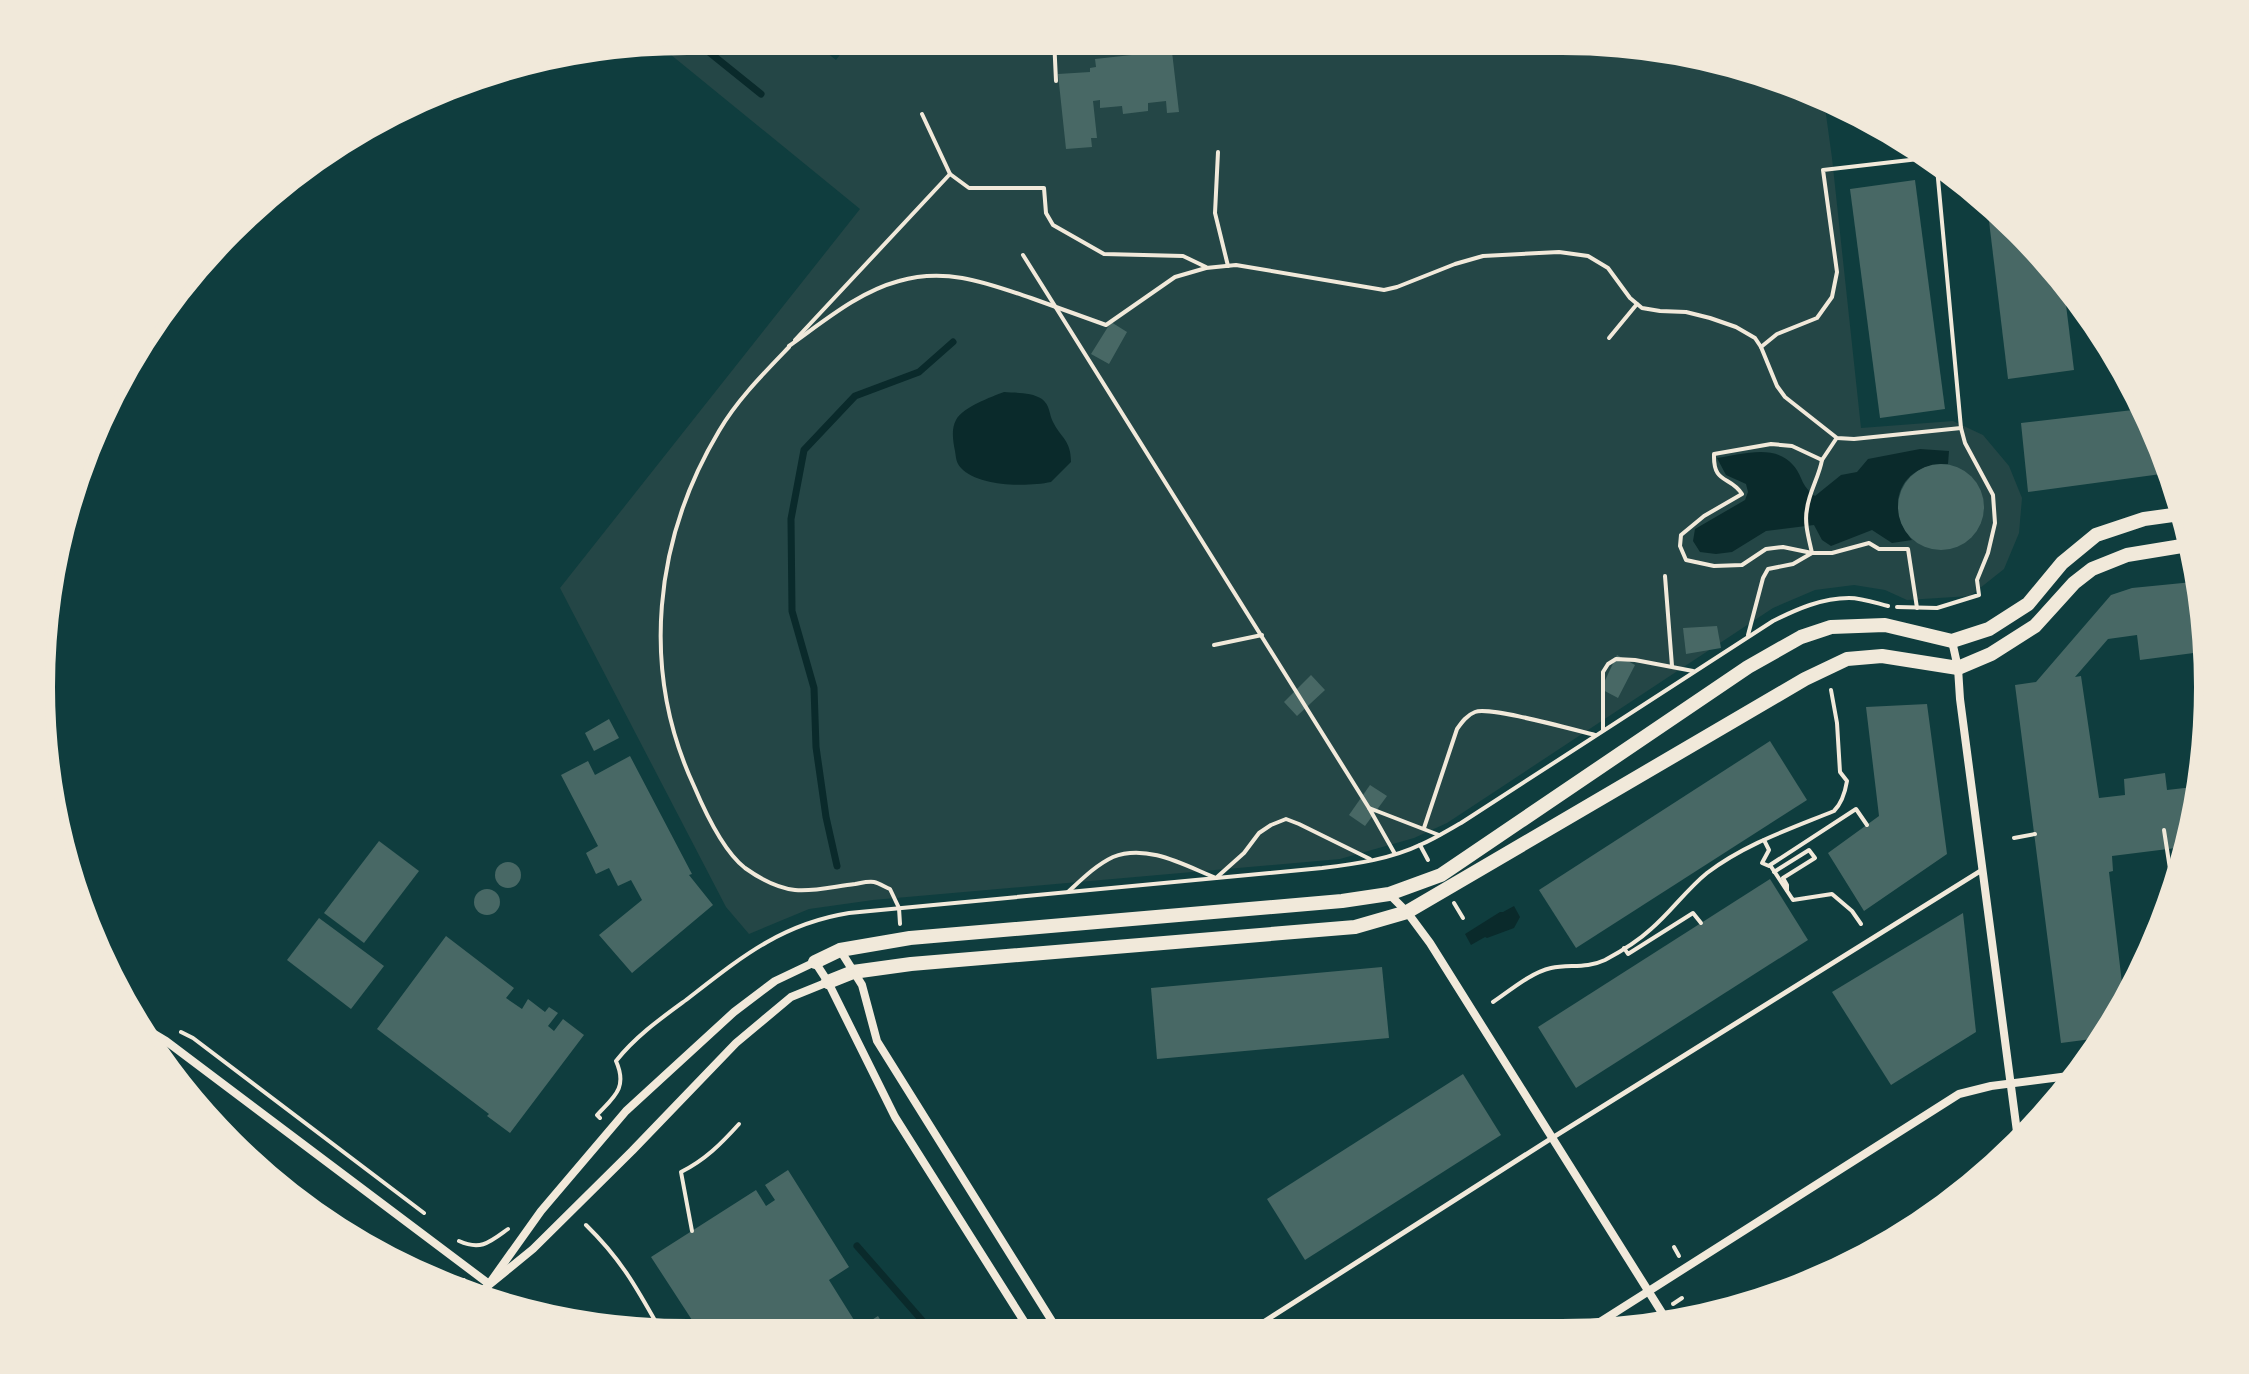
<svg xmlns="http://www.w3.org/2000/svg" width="2249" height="1374" font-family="Inter,sans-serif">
  <rect width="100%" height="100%" fill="#0f3d3e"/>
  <!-- green -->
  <polygon fill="#244646" points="687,36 807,37 836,60 853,37 1647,42 1811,85 1823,93 1832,158 1861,428 1953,421 1983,435 2009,466 2022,498 2019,533 2004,569 1970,596 1907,600 1885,590 1854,585 1815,590 1773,608 1447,823 1414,838 1340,859 873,900 809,909 749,934 726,907 560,588 860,209 654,41"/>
  <!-- water -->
  <g fill="#0a2a2b">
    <path d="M 1004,392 C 1016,393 1032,392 1042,399 C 1050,405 1049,414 1053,422 C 1061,438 1071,440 1071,462 L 1051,482 C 1027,487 979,487 961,468 C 956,463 956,457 955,451 C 953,441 951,429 956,420 C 963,407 991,397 1004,392 Z"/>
    <path d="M 1920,449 L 1949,451 L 1948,464 C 1901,463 1883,504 1912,540 L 1892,543 L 1872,530 L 1831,546 L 1822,540 L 1814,525 L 1766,531 L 1732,552 L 1716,554 L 1700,552 L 1693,541 L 1695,529 L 1745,500 L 1748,492 L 1746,484 L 1726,475 L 1717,458 C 1741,455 1774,443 1793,465 C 1803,476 1800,485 1815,496 L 1841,475 L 1857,472 L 1868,459 Z"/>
    <polygon points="1514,906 1520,917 1514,928 1487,938 1485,937 1471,945 1465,934 1500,912 1503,912"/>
  </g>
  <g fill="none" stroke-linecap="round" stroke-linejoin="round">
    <!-- stream -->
    <g stroke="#0a2a2b" stroke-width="7">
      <polyline points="689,36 761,94"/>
      <polyline points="837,866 826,817 816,747 814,688 792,611 791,519 804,450 855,396 919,372 953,342"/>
      <polyline points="857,1246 934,1334"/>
    </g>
  </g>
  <!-- building -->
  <g fill="#486865">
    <polygon points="1171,43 1179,112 1167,113 1166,101 1148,103 1148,111 1123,114 1122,106 1100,108 1100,100 1093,101 1097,138 1091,138 1092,147 1066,149 1058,74 1090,72 1090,68 1096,67 1095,59 1159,52 1158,44"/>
    <polygon points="1915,180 1945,409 1880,418 1850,189"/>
    <polygon points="1986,196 2051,257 2062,272 2074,370 2008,379"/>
    <polygon points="1111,322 1127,332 1109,364 1091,354"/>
    <polygon points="2133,410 2136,416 2150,414 2176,472 2028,492 2021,423"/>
    <circle cx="1941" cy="507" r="43"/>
    <polygon points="2203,581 2207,602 2209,651 2140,660 2137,635 2108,639 2075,677 2081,676 2099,798 2125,795 2124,779 2165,773 2167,790 2202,786 2192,846 2112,856 2113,871 2109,872 2125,1009 2107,1037 2061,1043 2015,685 2036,682 2111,595 2132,588"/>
    <polygon points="1717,626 1721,648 1686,654 1683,628"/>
    <polygon points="1617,655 1635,665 1618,698 1601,689"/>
    <polygon points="1311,675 1325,690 1297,716 1284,702"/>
    <polygon points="1927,704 1947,854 1864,911 1828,853 1879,816 1866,707"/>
    <polygon points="609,719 619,738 594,751 585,733"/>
    <polygon points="1770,741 1807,800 1576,948 1539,890"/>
    <polygon points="630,756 692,874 689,875 713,905 632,973 599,935 642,900 631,880 618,886 609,868 596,874 586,853 598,846 561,775 588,761 595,775"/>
    <polygon points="1370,785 1387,796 1365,826 1349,815"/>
    <polygon points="379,841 419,871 364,943 324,913"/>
    <circle cx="508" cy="875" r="13"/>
    <polygon points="1770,879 1808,940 1576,1088 1538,1027"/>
    <circle cx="487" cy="902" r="13"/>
    <polygon points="1963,913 1976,1032 1891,1085 1832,992"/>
    <polygon points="319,918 384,966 351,1009 287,960"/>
    <polygon points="446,936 514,988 506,998 522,1009 528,999 545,1012 549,1007 558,1013 548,1026 554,1031 563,1019 584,1035 510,1133 487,1116 489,1114 377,1029"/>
    <polygon points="1382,967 1389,1038 1157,1059 1151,988"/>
    <polygon points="1463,1074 1501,1135 1305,1260 1267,1199"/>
    <polygon points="788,1170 849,1267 829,1280 859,1328 878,1316 889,1334 672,1333 692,1320 651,1257 756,1190 766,1206 775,1200 765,1185"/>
  </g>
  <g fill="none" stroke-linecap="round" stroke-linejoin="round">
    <!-- path -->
    <g stroke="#f1e9da" stroke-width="4">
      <polyline points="1054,38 1056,81"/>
      <polyline points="922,114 950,174 969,188 1044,188 1046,213 1053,225 1104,254 1183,256 1206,267"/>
      <polyline points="1218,152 1215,213 1228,266"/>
      <polyline points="1023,255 1369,808"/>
      <polyline points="1609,338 1637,304"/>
      <polyline points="795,340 950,174"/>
      <path d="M 789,346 C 823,322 858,292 899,281 C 946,267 987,283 1031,298 C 1056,307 1081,316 1106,325 L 1175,277 L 1206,268 L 1236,265 L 1384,290 L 1397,287 L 1455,264 L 1483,256 L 1559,252 L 1588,256 L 1608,268 L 1630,298 L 1642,308 L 1660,311 L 1686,312 L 1710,318 L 1736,327 L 1755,338 L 1761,347 L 1777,386 L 1785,397 L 1837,438 L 1854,439 L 1961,428 L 1965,443 L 1993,495 L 1995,523 L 1988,553 L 1977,580 L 1979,595 L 1937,608 L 1897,607"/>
      <path d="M 789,347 C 764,373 737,400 719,431 C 654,540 640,670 694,786 C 705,812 723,851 745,868 C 759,878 778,888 795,890 C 814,892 836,886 855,884 C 861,883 868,881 874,882 C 879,883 885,887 890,889 L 899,908 L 900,924"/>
      <polyline points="1761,347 1777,334 1817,318 1832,297 1837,272 1823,170 1936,157 1961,428"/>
      <path d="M 1836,439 L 1822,460 L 1792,446 L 1771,444 L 1714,454 C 1713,485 1730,475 1742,494 L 1704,516 L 1681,535 L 1680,546 L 1686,560 L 1714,566 L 1742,565 L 1766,549 L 1783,547 L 1812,553 L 1832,553 L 1869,543 L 1879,549 L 1908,549 L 1917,608"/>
      <polyline points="1665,576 1672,666"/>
      <path d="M 1748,635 L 1763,578 L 1768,569 L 1793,564 L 1812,553 C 1809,539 1804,523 1807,509 C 1809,492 1819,477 1822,460"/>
      <polyline points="1214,645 1262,635"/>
      <polyline points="1603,730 1603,672 1608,664 1616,659 1635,660 1693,671"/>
      <path d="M 1424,828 L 1457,729 C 1462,722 1467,715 1475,712 C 1490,706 1574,730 1595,735"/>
      <polyline points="2164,830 2170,869"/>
      <polyline points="2014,838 2035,834"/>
      <polyline points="1764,840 1769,850 1762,863 1769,866"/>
      <polyline points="1420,845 1428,860"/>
      <polyline points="1395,854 1369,808 1439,835"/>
      <polyline points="1774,872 1809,850 1815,858 1783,878 1787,885 1787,890"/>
      <polyline points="2174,889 2175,898"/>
      <path d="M 1068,892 C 1082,879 1096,865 1113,857 C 1147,843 1186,866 1216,878 L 1244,853 L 1259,833 L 1271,825 L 1286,819 L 1299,824 L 1370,859"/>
      <polyline points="1454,903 1463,918"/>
      <polyline points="1861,924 1852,911 1832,894 1793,900 1770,865 1856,809 1867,825"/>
      <polyline points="1624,948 1628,954 1693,913 1701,923"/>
      <polyline points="120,997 135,1005"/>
      <path d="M 1493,1002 C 1511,990 1530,973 1551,968 C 1569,964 1586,969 1605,960 C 1620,952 1638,941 1651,929 C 1671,912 1686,890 1707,873 C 1745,844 1790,829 1834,811 C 1842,803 1845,793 1847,781 L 1840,772 L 1837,723 L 1831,690"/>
      <polyline points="181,1032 193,1038 424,1213"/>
      <path d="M 600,1118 L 597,1115 C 614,1097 628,1088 616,1061 C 636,1036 660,1019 686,1000 C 739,959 780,924 849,913 L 1322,868 C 1356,864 1391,859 1422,844 C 1436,838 1448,830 1461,823 L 1773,621 C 1797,609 1822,598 1849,598 C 1862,598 1876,603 1888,606"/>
      <path d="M 586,1225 C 622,1260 638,1290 662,1333"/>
      <path d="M 692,1231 L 681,1172 C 705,1160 721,1144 739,1124"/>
      <path d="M 459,1241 C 481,1251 490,1242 508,1229"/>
      <polyline points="1674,1247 1679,1256"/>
      <polyline points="451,1292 464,1280"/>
      <polyline points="1673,1304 1682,1298"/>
    </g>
    <!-- service -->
    <g stroke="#f1e9da" stroke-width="5">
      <polyline points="146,1050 155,1035"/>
      <polyline points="1243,1335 1552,1138 1982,870"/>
    </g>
    <!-- minor -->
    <g stroke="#f1e9da" stroke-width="8">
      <polyline points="1952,641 1958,668 1960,699 2019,1147"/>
      <polyline points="1389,894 1407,912 1430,943 1669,1324"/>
      <polyline points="840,950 862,985 877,1041 1060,1334"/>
      <polyline points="131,1020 166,1041 489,1284"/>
      <polyline points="489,1284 541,1211 626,1111 734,1012 775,981 815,962 828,982 895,1117 1032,1334"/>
      <polyline points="473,1298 533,1249 632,1151 736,1043 791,997 828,982"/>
      <polyline points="1578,1336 1959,1094 1991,1086 2084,1074"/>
    </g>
    <!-- tertiary -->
    <g stroke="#f1e9da" stroke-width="14">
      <polyline points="815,962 840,950 910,938 1342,901 1389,894 1441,875 1748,667 1801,637 1831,627 1885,625 1952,641 1989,629 2028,604 2062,563 2096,535 2144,519 2187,513"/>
      <polyline points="828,982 853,972 911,964 1355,927 1407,912 1805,679 1847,659 1882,656 1958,668 1991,654 2035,626 2074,583 2092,569 2127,555 2194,544"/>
    </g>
  </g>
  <!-- crop -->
  <path d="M0 0H2249V1374H0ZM687 50H1562A637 637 0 0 1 2199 687V687A637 637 0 0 1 1562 1324H687A637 637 0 0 1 50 687V687A637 637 0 0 1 687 50Z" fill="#f1e9da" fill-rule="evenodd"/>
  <path fill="none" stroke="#f1e9da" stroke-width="10" d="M687 50H1562A637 637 0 0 1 2199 687V687A637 637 0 0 1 1562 1324H687A637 637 0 0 1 50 687V687A637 637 0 0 1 687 50Z"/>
</svg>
